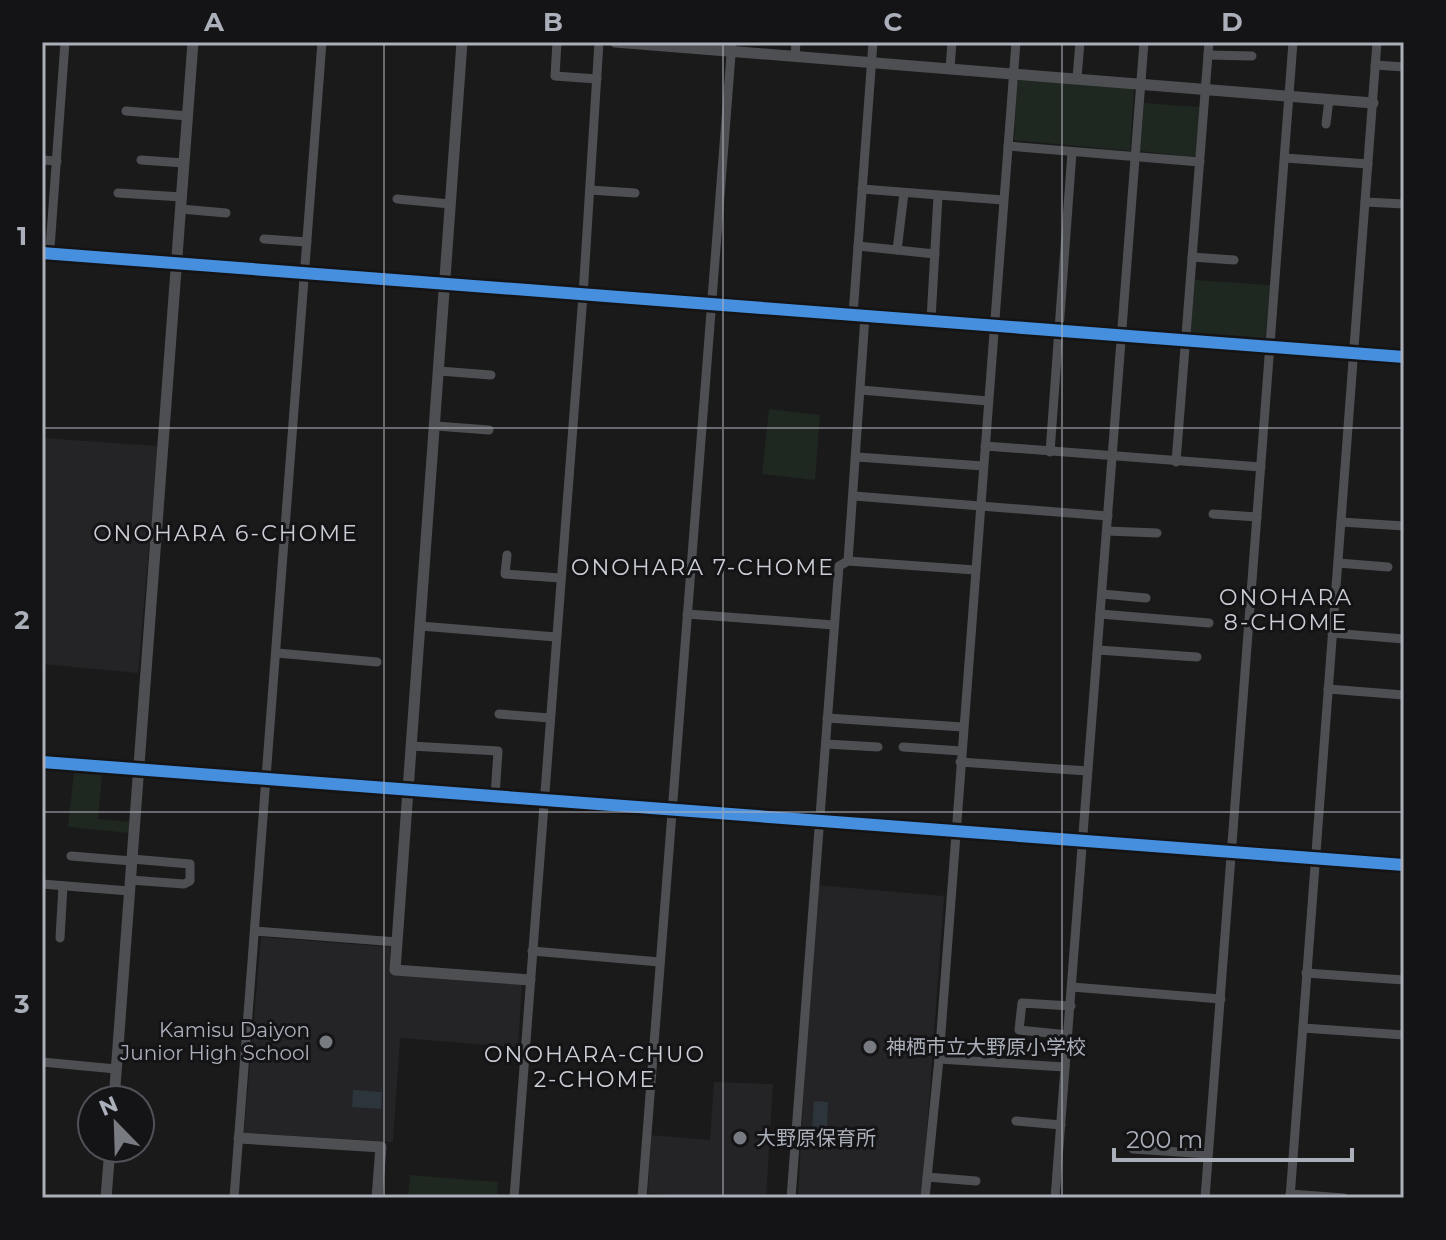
<svg xmlns="http://www.w3.org/2000/svg" width="1446" height="1240" font-family="Montserrat,'Noto Sans JP',sans-serif">
  <rect width="100%" height="100%" fill="#1a1a1a"/>
  <!-- built -->
  <g fill="#242426">
    <polygon points="42,438 158,446 138,673 42,664"/>
    <polygon points="815,885 944,896 922,1198 798,1197"/>
    <polygon points="261,937 390,947 390,974 522,984 518,1047 400,1038 393,1142 244,1133"/>
    <polygon points="714,1082 773,1084 766,1198 708,1198 648,1193 651,1135 710,1140"/>
  </g>
  <!-- green -->
  <g fill="#1f2721">
    <polygon points="1020,79 1134,89 1130,151 1014,140 1017,83"/>
    <polygon points="1144,103 1199,107 1198,154 1192,157 1140,151"/>
    <polygon points="1195,280 1270,285 1265,341 1190,335"/>
    <polygon points="769,409 820,415 815,480 762,474"/>
    <polygon points="74,772 102,775 98,819 130,822 129,833 68,827"/>
    <polygon points="410,1175 498,1182 497,1198 408,1198"/>
  </g>
  <!-- water -->
  <g fill="#2c343c">
    <polygon points="353,1090 382,1092 381,1109 352,1107"/>
    <polygon points="814,1101 828,1102 827,1130 812,1129"/>
  </g>
  <g fill="none" stroke-linecap="round" stroke-linejoin="round">
    <!-- minor -->
    <g stroke="#4e4f53" stroke-width="9">
      <polyline points="557,42 555,76 597,79"/>
      <polyline points="1208,55 1252,56"/>
      <polyline points="795,56 796,42"/>
      <polyline points="1375,65 1404,67"/>
      <polyline points="950,68 952,42"/>
      <polyline points="1077,78 1080,42"/>
      <polyline points="126,111 188,116"/>
      <polyline points="1326,124 1329,99"/>
      <polyline points="1008,146 1200,162"/>
      <polyline points="1285,158 1368,164"/>
      <polyline points="42,160 57,161"/>
      <polyline points="141,160 184,163"/>
      <polyline points="862,189 1003,200"/>
      <polyline points="590,190 635,193"/>
      <polyline points="118,193 182,197"/>
      <polyline points="397,199 450,204"/>
      <polyline points="1365,202 1404,204"/>
      <polyline points="181,209 226,213"/>
      <polyline points="264,239 307,242"/>
      <polyline points="858,246 935,254"/>
      <polyline points="897,250 904,193"/>
      <polyline points="44,256 50,248 65,42"/>
      <polyline points="1192,257 1234,260"/>
      <polyline points="853,315 873,42"/>
      <polyline points="931,320 938,196"/>
      <polyline points="1058,330 1404,357"/>
      <polyline points="439,371 491,375"/>
      <polyline points="861,390 988,401"/>
      <polyline points="436,426 489,430"/>
      <polyline points="985,446 1261,467"/>
      <polyline points="1050,452 1072,152"/>
      <polyline points="857,457 983,466"/>
      <polyline points="1176,462 1209,42"/>
      <polyline points="854,496 1108,516"/>
      <polyline points="1213,514 1257,517"/>
      <polyline points="1341,522 1404,526"/>
      <polyline points="1107,531 1157,533"/>
      <polyline points="507,555 505,574 560,578"/>
      <polyline points="848,561 975,570"/>
      <polyline points="1338,563 1388,567"/>
      <polyline points="1102,594 1146,598"/>
      <polyline points="687,614 834,625"/>
      <polyline points="1100,614 1209,623"/>
      <polyline points="420,626 556,637"/>
      <polyline points="1332,633 1404,639"/>
      <polyline points="1098,650 1197,657"/>
      <polyline points="277,653 377,662"/>
      <polyline points="1328,689 1404,695"/>
      <polyline points="499,714 550,718"/>
      <polyline points="827,718 963,727"/>
      <polyline points="826,744 878,747"/>
      <polyline points="411,746 498,751 495,796"/>
      <polyline points="903,747 961,751"/>
      <polyline points="960,762 1087,771"/>
      <polyline points="71,856 132,861"/>
      <polyline points="130,880 184,884 190,881 190,864 132,859"/>
      <polyline points="42,884 129,891"/>
      <polyline points="255,931 397,942"/>
      <polyline points="60,938 63,886"/>
      <polyline points="532,951 660,962"/>
      <polyline points="1306,973 1404,980"/>
      <polyline points="1072,987 1221,999"/>
      <polyline points="1303,1028 1404,1035"/>
      <polyline points="1068,1035 1019,1030 1022,1003 1071,1006"/>
      <polyline points="939,1059 1065,1067"/>
      <polyline points="42,1062 116,1069"/>
      <polyline points="1016,1121 1061,1125"/>
      <polyline points="1133,1149 1208,1154"/>
      <polyline points="927,1177 976,1181"/>
      <polyline points="1290,1194 1344,1198"/>
      <polyline points="234,1198 322,42"/>
      <polyline points="514,1198 583,295 599,42"/>
      <polyline points="642,1198 732,42"/>
      <polyline points="791,1198 839,566 848,561 865,316"/>
      <polyline points="925,1198 939,1059 1016,42"/>
      <polyline points="1055,1198 1144,42"/>
      <polyline points="1205,1198 1293,42"/>
      <polyline points="1290,1198 1377,42"/>
    </g>
    <!-- tertiary -->
    <g stroke="#4e4f53" stroke-width="11">
      <polyline points="462,42 395,970 530,980"/>
      <polyline points="615,42 1373,103"/>
      <polyline points="42,253 1058,330"/>
      <polyline points="42,762 1404,865"/>
      <polyline points="114,1100 193,42"/>
      <polyline points="239,1138 381,1147 377,1198"/>
      <polyline points="106,1198 110,1148"/>
    </g>
    <!-- cycleway casing -->
    <g stroke="#141416" stroke-width="17">
      <g id="cycleway">
        <polyline points="42,253 1404,357"/>
        <polyline points="42,762 1404,865"/>
      </g>
    </g>
    <!-- cycleway -->
    <use href="#cycleway" stroke="#468fdf" stroke-width="12"/>
  </g>
  <!-- grid -->
  <path fill="none" stroke="#abafba" stroke-width="2" stroke-opacity="0.55" d="M 384,42 L 384,1198M 723,42 L 723,1198M 1062,42 L 1062,1198M 42,428 L 1404,428M 42,812 L 1404,812"/>
  <!-- markers -->
  <g fill="#787b82" stroke="#141416" stroke-width="3">
    <circle cx="326" cy="1042" r="8"/>
    <circle cx="870" cy="1047" r="8"/>
    <circle cx="740" cy="1138" r="8"/>
  </g>
  <g text-anchor="middle" dominant-baseline="central" stroke-width="6" stroke-linejoin="round" paint-order="stroke">
    <!-- poi labels -->
    <g font-size="20" fill="#abafba" stroke="#141416" text-anchor="start">
      <text x="310" y="1030" text-anchor="end">Kamisu Daiyon<tspan x="310" dy="23">Junior High School</tspan></text>
      <text x="886" y="1047">神栖市立大野原小学校</text>
      <text x="756" y="1138">大野原保育所</text>
    </g>
    <!-- neighbourhood labels -->
    <g font-size="22" letter-spacing="2" fill="#ccced6" stroke="#141416">
      <text x="226" y="533">ONOHARA 6-CHOME</text>
      <text x="703" y="567">ONOHARA 7-CHOME</text>
      <text x="1286" y="597">ONOHARA<tspan x="1286" dy="25">8-CHOME</tspan></text>
      <text x="595" y="1054">ONOHARA-CHUO<tspan x="595" dy="25">2-CHOME</tspan></text>
    </g>
  </g>
  <!-- border -->
  <rect width="1446" height="1240" fill="none" stroke="#141416" stroke-width="88"/>
  <!-- north arrow -->
  <g transform="translate(116 1124) rotate(337)"><circle r="38" fill="#141416" stroke="#505258" stroke-width="2"/>
  <path d="M0-6L14 30L0 20L-14 30Z" fill="#787b82"/>
  <text y="-12" font-size="22" font-weight="bold" text-anchor="middle" fill="#abafba">N</text>
  </g>
  <!-- scale -->
  <path d="M1114 1148v12h238v-12" fill="none" stroke="#abafba" stroke-width="4"/>
  <text x="1126" y="1148" font-size="24" fill="#abafba" stroke="#141416" stroke-width="6" paint-order="stroke">200 m</text>
  <rect x="44" y="44" width="1358" height="1152" fill="none" stroke="#abafba" stroke-width="3"/>
  <g font-size="26" text-anchor="middle" font-weight="bold" fill="#abafba">
    <text x="214" y="31">A</text>
    <text x="553" y="31">B</text>
    <text x="893" y="31">C</text>
    <text x="1232" y="31">D</text>
    <text x="22" y="245">1</text>
    <text x="22" y="629">2</text>
    <text x="22" y="1013">3</text>
  </g>
</svg>
